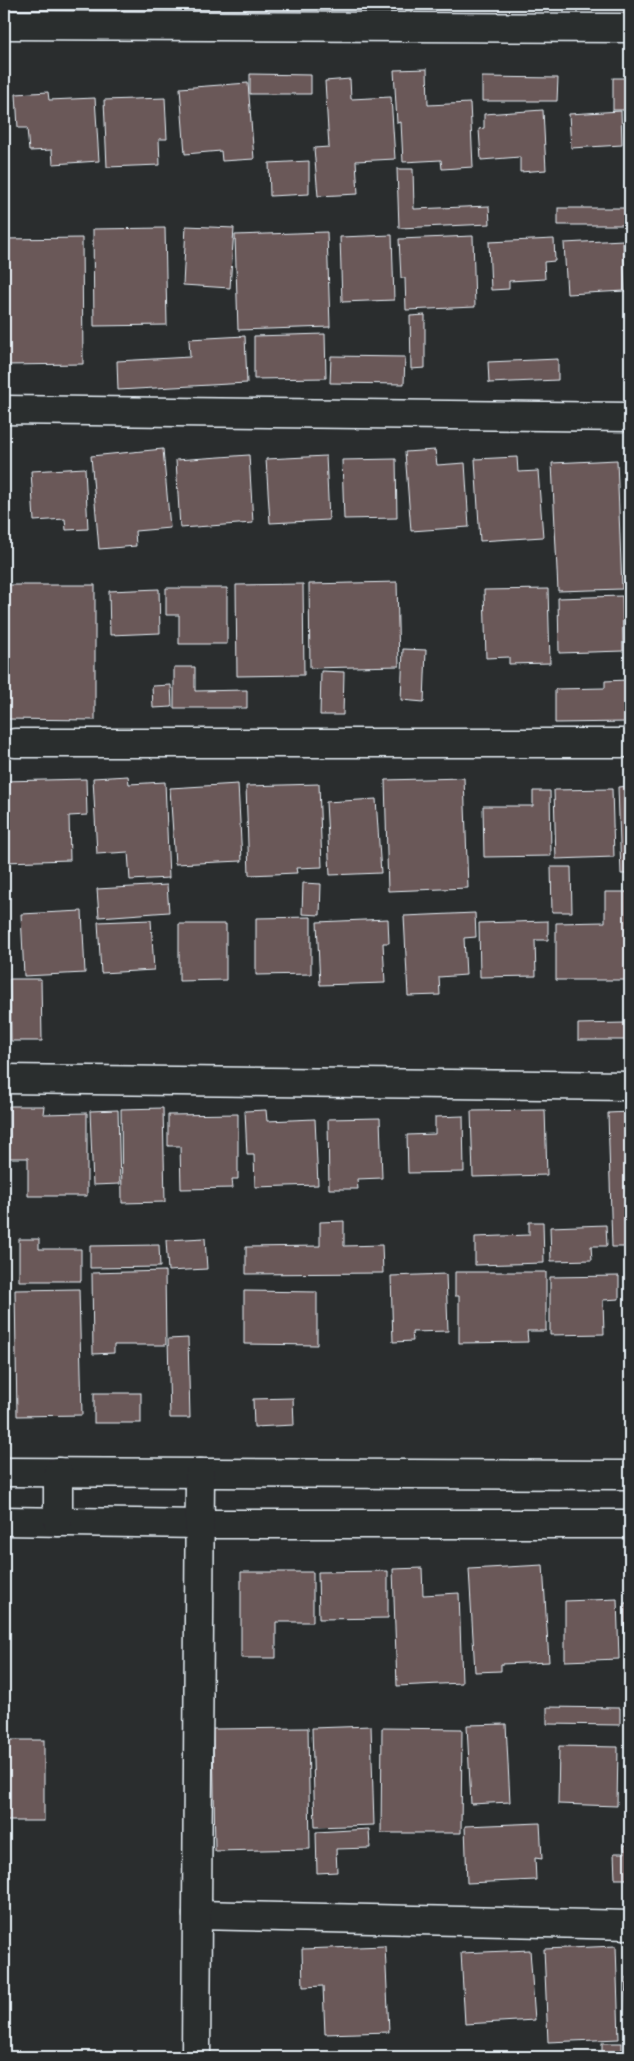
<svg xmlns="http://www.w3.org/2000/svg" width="634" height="2061" font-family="Delius,sans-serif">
  <rect width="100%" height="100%" fill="#2a2d2e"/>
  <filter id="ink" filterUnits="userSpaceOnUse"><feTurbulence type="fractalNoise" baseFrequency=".02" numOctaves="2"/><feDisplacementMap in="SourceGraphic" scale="10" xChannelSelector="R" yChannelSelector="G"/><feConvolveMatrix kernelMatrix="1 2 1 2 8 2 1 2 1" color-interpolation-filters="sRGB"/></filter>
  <g filter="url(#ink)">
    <!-- building -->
    <g fill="#6b5858" stroke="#e8f1f8">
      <polygon points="427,69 428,105 470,103 473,167 442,169 441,160 403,162 401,122 397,123 394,70"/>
      <polygon points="250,74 311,75 311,94 250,94"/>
      <polygon points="482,77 558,78 557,101 482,101"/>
      <rect x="613" y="78" width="17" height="32"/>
      <polygon points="350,79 351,99 391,97 395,159 356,161 358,194 318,196 314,148 329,147 325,81"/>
      <polygon points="248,83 254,159 222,161 221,151 185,154 180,88"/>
      <polygon points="48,92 49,100 95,98 99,161 53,164 52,150 29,151 27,128 18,128 16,94"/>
      <polygon points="165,98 167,139 159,139 160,165 107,167 104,100"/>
      <polygon points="543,110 546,170 520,172 520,157 481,160 479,129 484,128 484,114"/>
      <polygon points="621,111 622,145 571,148 569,114"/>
      <polygon points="309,161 309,194 270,196 269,163"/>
      <polygon points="397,169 413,169 414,209 489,206 490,224 399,228"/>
      <rect x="558" y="208" width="72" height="17"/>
      <polygon points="186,226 234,228 230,288 183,285"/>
      <polygon points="165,228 167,325 94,326 93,229"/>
      <polygon points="327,232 330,327 238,330 235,235"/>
      <polygon points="392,235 394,300 342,302 340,237"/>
      <polygon points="473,236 475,307 406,310 405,278 401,278 399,239"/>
      <polygon points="82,238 83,364 4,365 4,239"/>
      <polygon points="554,239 555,261 544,262 545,279 509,281 509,289 491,290 489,242"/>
      <polygon points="623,240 625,291 567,294 564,243"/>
      <polygon points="425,315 425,368 411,369 410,316"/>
      <polygon points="325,334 326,378 254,379 254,336"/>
      <polygon points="245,336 247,383 118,390 117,361 190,357 189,339"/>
      <polygon points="627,352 630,352 630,389 628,389"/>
      <polygon points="331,356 405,357 404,384 330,383"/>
      <polygon points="558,359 558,380 489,383 488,362"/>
      <polygon points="163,449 170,528 135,531 136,546 99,549 91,456"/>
      <polygon points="435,450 437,465 465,463 469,527 411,531 405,452"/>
      <polygon points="249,455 253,523 180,528 176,460"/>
      <polygon points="326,456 329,520 270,523 266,459"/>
      <polygon points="517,457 518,472 538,471 543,537 480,541 475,459"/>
      <polygon points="625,457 630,457 630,553"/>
      <polygon points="396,459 397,518 344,519 342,460"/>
      <polygon points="617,460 622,589 558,591 552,463"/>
      <polygon points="85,468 88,529 66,530 65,519 34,521 31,471"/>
      <polygon points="397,582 399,666 310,668 309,584"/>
      <polygon points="303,584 304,675 237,676 236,585"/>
      <polygon points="4,585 95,585 95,720 4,719"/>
      <polygon points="166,588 227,588 227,644 179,644 179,615 166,615"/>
      <polygon points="159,589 160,633 110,635 109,591"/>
      <polygon points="548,589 550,663 509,664 509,657 486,658 484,590"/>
      <polygon points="622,596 623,651 559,653 558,598"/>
      <polygon points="403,649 426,650 424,702 401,700"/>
      <polygon points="174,667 195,667 195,691 247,690 247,708 174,708"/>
      <polygon points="321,671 344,672 343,715 320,715"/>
      <polygon points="627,680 627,722 555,723 555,689 605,688 605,681"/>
      <polygon points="171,685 172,707 153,708 152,686"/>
      <polygon points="128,776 129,784 165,782 169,878 130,880 128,852 97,854 93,778"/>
      <polygon points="464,778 468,888 388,891 385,780"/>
      <polygon points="86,779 87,815 69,816 70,860 4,862 4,781"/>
      <polygon points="238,784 242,861 175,864 170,788"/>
      <polygon points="319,784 322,867 296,868 297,873 249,875 246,786"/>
      <polygon points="630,786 630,874 621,874 618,787"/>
      <polygon points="612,789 614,857 556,859 554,790"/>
      <polygon points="533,791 550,791 551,856 484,857 483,806 533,806"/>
      <polygon points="376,799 381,873 330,875 326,802"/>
      <polygon points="551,867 571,867 572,912 552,912"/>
      <polygon points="303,883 321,884 320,915 302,914"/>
      <polygon points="167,885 169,912 99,917 97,889"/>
      <polygon points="605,892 630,892 630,980 556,980 556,923 605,922"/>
      <polygon points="82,911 85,973 24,976 21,914"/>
      <polygon points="475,913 476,937 464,938 466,975 439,977 440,995 408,996 404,916"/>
      <polygon points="311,917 311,974 256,975 256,918"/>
      <polygon points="388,919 389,943 383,943 385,983 320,985 317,922"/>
      <polygon points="151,920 154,970 101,973 98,922"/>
      <polygon points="548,921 548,940 535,940 536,976 480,977 479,923"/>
      <polygon points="179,924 226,924 226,980 179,981"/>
      <polygon points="10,979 41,979 42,1041 11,1041"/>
      <polygon points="627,996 630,996 630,1038 629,1038"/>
      <polygon points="625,1023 625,1040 578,1040 578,1024"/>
      <polygon points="9,1106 44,1106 43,1114 87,1113 87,1196 28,1196 28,1158 9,1158"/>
      <polygon points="163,1108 165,1202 122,1203 121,1109"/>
      <polygon points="118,1110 120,1184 93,1185 90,1111"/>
      <polygon points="266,1110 267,1121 315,1119 318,1185 255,1187 254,1155 247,1155 245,1111"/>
      <polygon points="545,1110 547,1175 473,1177 471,1111"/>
      <polygon points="630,1112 630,1247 612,1247 608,1113"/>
      <polygon points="238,1114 238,1179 232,1179 233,1188 181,1189 180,1146 168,1146 168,1115"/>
      <polygon points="463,1116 464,1172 408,1173 407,1135 435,1134 435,1117"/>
      <polygon points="380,1118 382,1178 357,1179 358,1189 329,1189 328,1119"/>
      <polygon points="344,1221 344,1246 382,1245 383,1273 246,1274 246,1247 320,1246 320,1222"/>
      <polygon points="529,1222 543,1222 544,1263 475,1265 475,1237 529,1235"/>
      <polygon points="606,1225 607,1246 591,1246 592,1260 551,1261 550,1227"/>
      <polygon points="205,1238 207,1269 168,1271 166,1240"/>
      <polygon points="19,1239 39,1239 39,1249 81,1249 81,1281 19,1281"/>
      <polygon points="159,1245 160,1267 90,1268 90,1246"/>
      <polygon points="629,1269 630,1269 630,1342"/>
      <polygon points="165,1271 166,1345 114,1345 114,1353 93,1354 92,1273"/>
      <polygon points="455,1272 546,1272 546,1331 527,1331 528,1342 459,1343 459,1296 455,1296"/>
      <polygon points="446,1274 448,1331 412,1332 413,1341 393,1342 391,1276"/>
      <polygon points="619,1276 619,1299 603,1300 604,1334 550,1335 550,1277"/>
      <polygon points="79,1289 82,1415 17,1416 15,1290"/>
      <polygon points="244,1291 317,1292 317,1345 244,1344"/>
      <polygon points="188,1338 190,1418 170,1418 168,1339"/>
      <rect x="94" y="1393" width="47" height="30"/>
      <polygon points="293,1398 294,1425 254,1427 253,1399"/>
      <polygon points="543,1565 549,1662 501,1664 501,1671 475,1672 469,1569"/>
      <polygon points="422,1568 423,1595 459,1593 462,1683 397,1686 393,1569"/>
      <polygon points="388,1571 388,1618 319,1619 318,1572"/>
      <polygon points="241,1572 313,1572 313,1622 276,1622 276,1658 241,1658"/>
      <polygon points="617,1599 619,1659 565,1661 565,1601"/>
      <polygon points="624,1603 630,1603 630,1672 625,1672"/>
      <polygon points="547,1707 620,1708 620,1725 547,1724"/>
      <polygon points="506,1724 510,1802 471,1804 467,1725"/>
      <polygon points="371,1726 374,1825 315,1827 312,1728"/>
      <polygon points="308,1728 310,1849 215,1851 213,1729"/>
      <polygon points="382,1728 462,1729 461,1833 381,1833"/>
      <polygon points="627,1734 630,1734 630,1802 628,1802"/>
      <rect x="4" y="1740" width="40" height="81"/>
      <polygon points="559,1746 618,1747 617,1806 558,1804"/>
      <polygon points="540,1823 542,1859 535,1858 536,1880 467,1883 465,1826"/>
      <polygon points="369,1829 370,1848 336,1849 337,1872 317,1873 316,1832"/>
      <polygon points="624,1845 630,1845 630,1879 615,1879 614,1853 625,1853"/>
      <polygon points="385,1946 389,2032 325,2034 323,1986 303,1987 302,1949"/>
      <polygon points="616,1946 619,2039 548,2042 544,1949"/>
      <polygon points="530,1950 535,2020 465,2024 461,1953"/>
      <polygon points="626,1977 630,1977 630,2028 628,2028"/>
      <polygon points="626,2036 630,2036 630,2057 627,2057"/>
      <rect x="602" y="2043" width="20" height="14"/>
    </g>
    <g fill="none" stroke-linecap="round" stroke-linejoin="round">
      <!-- minor casing -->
      <g stroke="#e8f1f8" stroke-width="31">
        <g id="minor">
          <polyline points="4,25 630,28"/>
          <polyline points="4,410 630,417"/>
          <polyline points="15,743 630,743"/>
          <polyline points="4,1079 630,1086"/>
          <polyline points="4,1472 630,1475"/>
          <polyline points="4,1521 201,1524 630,1524"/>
          <polyline points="58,1522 58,1472"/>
          <polyline points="197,1915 630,1925"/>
          <polyline points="196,2057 200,1473"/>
        </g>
      </g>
      <!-- minor -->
      <use href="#minor" stroke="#2a2d2e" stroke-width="28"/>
    </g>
  </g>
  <!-- margin -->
  <rect width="634" height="2061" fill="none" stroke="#2a2d2e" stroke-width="20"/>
  <rect x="10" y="10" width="614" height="2041" fill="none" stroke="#e8f1f8" stroke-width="2" filter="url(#ink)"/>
</svg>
